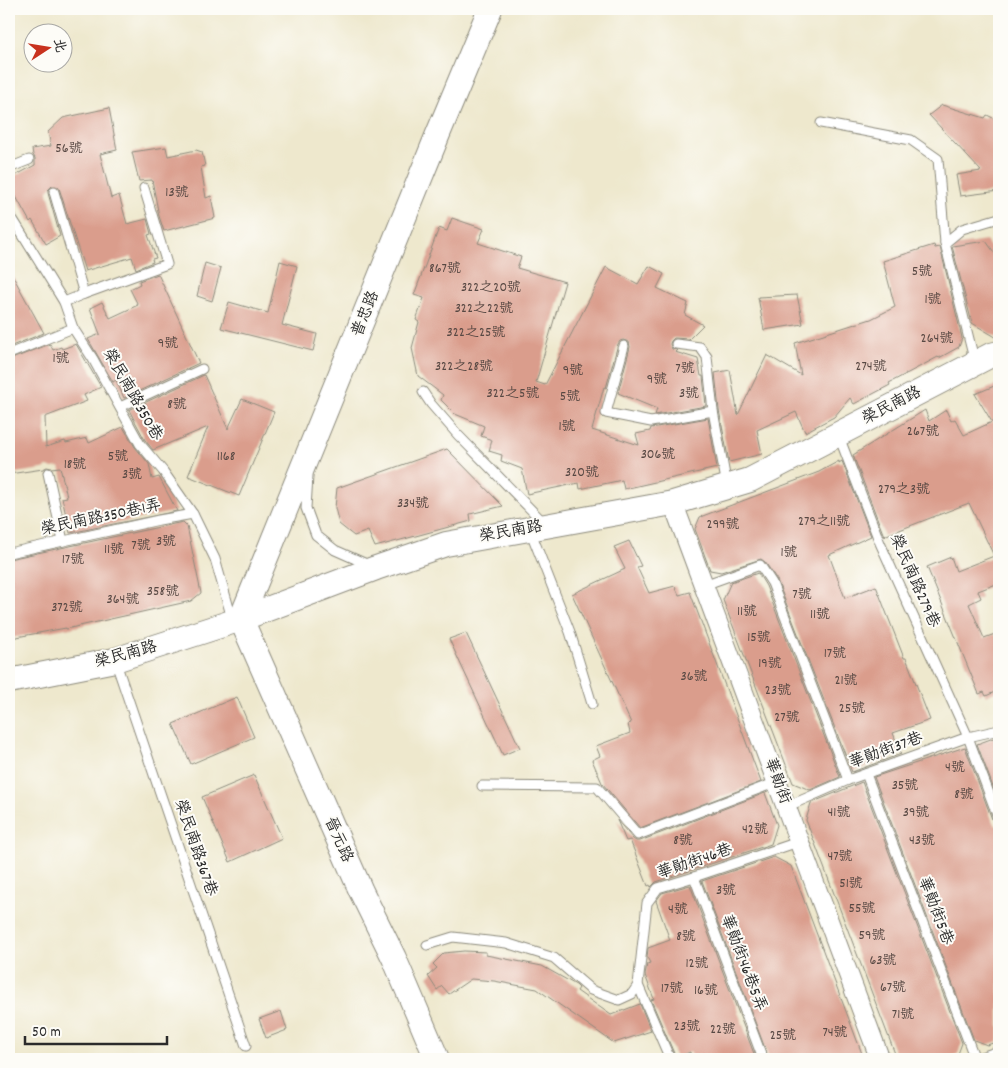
<svg xmlns="http://www.w3.org/2000/svg" width="1008" height="1068" font-family="Dekko,'LXGW WenKai TC',sans-serif">
  <rect width="100%" height="100%" fill="#fdfcf7"/>
  <filter id="ink" filterUnits="userSpaceOnUse"><feTurbulence type="fractalNoise" baseFrequency=".02" numOctaves="2"/><feDisplacementMap in="SourceGraphic" scale="10" xChannelSelector="R" yChannelSelector="G"/><feConvolveMatrix kernelMatrix="1 2 1 2 8 2 1 2 1" color-interpolation-filters="sRGB"/></filter>
  <filter id="wash" filterUnits="userSpaceOnUse"><feTurbulence type="fractalNoise" baseFrequency=".0096" numOctaves="4" result="noise"/><feDisplacementMap in="SourceGraphic" scale="20" xChannelSelector="R" yChannelSelector="G"/><feGaussianBlur stdDeviation="1.12" result="paint"/><feColorMatrix in="noise" values="0 0 0 0 0 0 0 0 0 0 0 0 0 0 0 0 0 1.4 0 .05"/><feComposite in="paint" operator="in"/></filter>
  <g filter="url(#wash)">
    <rect width="100%" height="100%" fill="#eee8cd"/>
    <g id="blocks">
      <!-- building -->
      <g fill="#da9d8c">
        <polygon points="942,105 985,118 987,115 999,121 999,191 960,196 956,175 981,171 929,115"/>
        <polygon points="109,108 117,150 100,154 111,198 119,195 127,224 147,219 151,234 148,235 156,258 152,259 153,262 136,269 132,257 85,271 59,188 56,186 52,186 48,190 48,193 60,236 46,244 32,220 30,222 9,184 9,179 35,165 35,158 33,155 32,149 51,146 48,132 63,118"/>
        <polygon points="166,147 168,156 196,150 202,152 205,166 201,167 206,198 211,196 215,218 164,231 159,216 152,180 139,181 132,152"/>
        <polygon points="452,218 484,229 478,243 521,257 517,268 565,282 536,382 545,385 606,267 638,284 649,266 664,274 657,288 688,303 685,315 703,325 689,339 674,338 671,341 670,344 672,349 677,350 675,352 698,359 701,376 703,376 706,406 655,415 657,409 618,393 630,347 629,342 623,340 620,341 618,344 606,388 604,387 592,430 639,445 636,434 650,431 651,428 708,418 717,468 624,489 622,480 580,489 579,483 527,494 522,469 501,461 502,455 489,451 492,440 481,436 484,426 455,414 441,400 443,395 418,376 412,348 419,322 416,320 424,298 414,295 439,228 447,231"/>
        <polygon points="986,241 996,255 999,266 999,339 972,323 952,246"/>
        <polygon points="934,245 935,248 940,247 962,338 959,347 939,358 938,357 889,383 890,385 854,404 850,398 834,417 805,432 796,412 757,430 762,454 729,462 719,410 715,373 730,370 738,415 767,355 801,375 795,343 871,319 895,307 883,261"/>
        <polygon points="280,261 297,266 282,325 317,334 313,351 221,328 229,302 268,313"/>
        <polygon points="205,263 221,268 212,301 197,296"/>
        <polygon points="9,269 44,333 9,347"/>
        <polygon points="158,274 199,363 124,398 116,380 113,382 88,339 100,334 90,308 102,302 110,318 138,305 130,289 140,284 139,281"/>
        <polygon points="797,295 803,324 764,330 758,297"/>
        <polygon points="50,344 53,350 61,347 62,349 76,344 101,387 84,395 87,401 45,417 46,447 65,441 66,443 87,438 89,443 123,427 135,447 149,464 152,479 159,477 177,511 70,533 62,498 67,497 60,467 51,468 47,467 43,469 9,474 9,360"/>
        <polygon points="204,375 228,429 242,399 274,412 239,496 188,476 208,427 153,450 145,440 129,410"/>
        <polygon points="999,384 999,583 978,591 981,598 969,604 984,638 995,634 999,641 999,690 986,696 984,692 979,694 927,567 951,557 956,571 994,556 969,503 884,536 853,455 925,410 929,421 946,410 951,421 955,419 964,435 992,422 975,394"/>
        <polygon points="447,449 503,506 470,514 471,521 375,547 368,531 354,536 339,524 335,508 337,488"/>
        <polygon points="839,461 839,463 842,461 871,536 829,555 845,598 876,586 904,658 906,658 930,720 893,733 901,754 852,772 777,580 765,562 761,559 721,572 710,570 695,529 700,517 819,472"/>
        <polygon points="183,522 187,526 201,593 191,601 66,629 66,628 11,638 9,623 9,587 12,586 9,568 9,559"/>
        <polygon points="629,541 641,566 637,567 649,593 675,586 679,595 690,592 761,782 640,828 602,783 592,760 600,756 596,746 630,733 628,724 631,723 572,594 625,569 614,547"/>
        <polygon points="758,573 766,586 840,777 810,790 793,783 723,600 731,582"/>
        <polygon points="466,633 520,748 503,755 449,639"/>
        <polygon points="237,697 254,737 191,764 173,724"/>
        <polygon points="999,736 999,803 977,744"/>
        <polygon points="965,747 993,822 995,825 999,826 999,1041 987,1045 974,1040 874,777"/>
        <polygon points="254,775 282,838 230,862 202,797"/>
        <polygon points="862,782 962,1043 958,1054 945,1059 897,1059 806,820 811,803"/>
        <polygon points="765,793 777,825 771,844 656,882 651,887 650,885 648,886 630,840 626,841 617,820 633,839 636,841 640,841"/>
        <polygon points="774,857 791,866 864,1059 769,1059 702,881"/>
        <polygon points="690,885 756,1059 691,1059 690,1052 676,1058 651,1000 654,999 645,975 647,964 650,963 647,957 648,948 670,940 656,901 662,893"/>
        <polygon points="464,951 486,952 486,955 542,966 576,985 579,988 577,991 611,1015 640,1004 651,1031 614,1043 537,989 494,981 471,979 449,994 442,986 437,990 428,976 437,968 433,964 444,953"/>
        <polygon points="281,1011 287,1030 266,1038 259,1019"/>
      </g>
    </g>
  </g>
  <g filter="url(#ink)">
    <use href="#blocks" fill-opacity="0" stroke="#8c8a7c" stroke-width="1"/>
    <g fill="none" stroke-linecap="round" stroke-linejoin="round">
      <!-- service casing -->
      <g stroke="#8c8a7c" stroke-width="11">
        <g id="service">
          <polyline points="821,123 911,140 938,159 945,243"/>
          <polyline points="9,168 29,160"/>
          <polyline points="54,192 84,294"/>
          <polyline points="9,213 64,302 73,328 93,359 140,444 163,471 193,514 215,559 233,622"/>
          <polyline points="64,302 84,294 167,264 144,188"/>
          <polyline points="676,344 700,347 707,357 713,411 727,486"/>
          <polyline points="624,346 606,413 651,422 713,411"/>
          <polyline points="9,354 73,328"/>
          <polyline points="975,363 945,243 962,229 999,218"/>
          <polyline points="423,392 431,404 458,435 545,524"/>
          <polyline points="120,407 202,369"/>
          <polyline points="838,434 880,543 968,737 999,820"/>
          <polyline points="48,473 63,541"/>
          <polyline points="308,476 306,508 316,535 335,550 371,566"/>
          <polyline points="530,530 570,632 592,704"/>
          <polyline points="9,553 159,520 193,514"/>
          <polyline points="704,585 760,565 772,583 848,780"/>
          <polyline points="115,660 246,1046"/>
          <polyline points="866,774 975,1059 999,1051"/>
          <polyline points="482,786 597,787 638,835 777,782"/>
          <polyline points="786,807 848,780 968,737 999,730"/>
          <polyline points="694,877 763,1059"/>
          <polyline points="427,945 453,937 506,943 554,958 591,990 619,1000 632,994 638,985"/>
          <polyline points="670,1059 638,985 647,903 658,888 694,877 798,842"/>
        </g>
      </g>
      <!-- minor casing -->
      <g stroke="#8c8a7c" stroke-width="21">
        <polyline id="minor" points="673,503 880,1059"/>
      </g>
      <!-- tertiary casing -->
      <g stroke="#8c8a7c" stroke-width="26">
        <g id="tertiary">
          <polyline points="241,619 438,134 490,9"/>
          <polyline points="241,619 361,891 394,958 437,1059"/>
          <polyline points="9,681 115,660 241,619 376,568 446,544 673,503 750,480 991,355 999,353"/>
        </g>
      </g>
      <!-- service -->
      <use href="#service" stroke="#fff" stroke-width="9"/>
      <!-- minor -->
      <use href="#minor" stroke="#fff" stroke-width="19"/>
      <!-- tertiary -->
      <use href="#tertiary" stroke="#fff" stroke-width="24"/>
    </g>
  </g>
  <g text-anchor="middle" dominant-baseline="central" stroke-width="4" stroke-linejoin="round" paint-order="stroke">
    <!-- number labels -->
    <g font-size="14" fill="#574843">
      <text x="69" y="149">56號</text>
      <text x="177" y="193">13號</text>
      <text x="445" y="269">867號</text>
      <text x="922" y="272">5號</text>
      <text x="491" y="288">322之20號</text>
      <text x="933" y="300">1號</text>
      <text x="484" y="309">322之22號</text>
      <text x="476" y="333">322之25號</text>
      <text x="937" y="339">264號</text>
      <text x="168" y="344">9號</text>
      <text x="61" y="359">1號</text>
      <text x="464" y="367">322之28號</text>
      <text x="871" y="367">274號</text>
      <text x="685" y="369">7號</text>
      <text x="573" y="371">9號</text>
      <text x="657" y="380">9號</text>
      <text x="513" y="394">322之5號</text>
      <text x="689" y="394">3號</text>
      <text x="570" y="397">5號</text>
      <text x="177" y="405">8號</text>
      <text x="567" y="427">1號</text>
      <text x="923" y="432">267號</text>
      <text x="658" y="455">306號</text>
      <text x="118" y="457">5號</text>
      <text x="226" y="457">1168</text>
      <text x="75" y="465">18號</text>
      <text x="582" y="473">320號</text>
      <text x="132" y="475">3號</text>
      <text x="904" y="490">279之3號</text>
      <text x="413" y="504">334號</text>
      <text x="824" y="522">279之11號</text>
      <text x="723" y="525">299號</text>
      <text x="166" y="542">3號</text>
      <text x="141" y="546">7號</text>
      <text x="114" y="550">11號</text>
      <text x="789" y="553">1號</text>
      <text x="73" y="560">17號</text>
      <text x="163" y="592">358號</text>
      <text x="802" y="595">7號</text>
      <text x="123" y="600">364號</text>
      <text x="67" y="608">372號</text>
      <text x="747" y="612">11號</text>
      <text x="820" y="615">11號</text>
      <text x="759" y="638">15號</text>
      <text x="835" y="654">17號</text>
      <text x="770" y="664">19號</text>
      <text x="694" y="677">36號</text>
      <text x="846" y="681">21號</text>
      <text x="778" y="691">23號</text>
      <text x="852" y="709">25號</text>
      <text x="787" y="718">27號</text>
      <text x="955" y="768">4號</text>
      <text x="905" y="786">35號</text>
      <text x="964" y="795">8號</text>
      <text x="839" y="813">41號</text>
      <text x="916" y="813">39號</text>
      <text x="755" y="830">42號</text>
      <text x="683" y="841">8號</text>
      <text x="922" y="841">43號</text>
      <text x="840" y="857">47號</text>
      <text x="851" y="884">51號</text>
      <text x="726" y="891">3號</text>
      <text x="862" y="909">55號</text>
      <text x="678" y="910">4號</text>
      <text x="872" y="936">59號</text>
      <text x="686" y="937">8號</text>
      <text x="883" y="961">63號</text>
      <text x="697" y="964">12號</text>
      <text x="893" y="988">67號</text>
      <text x="672" y="989">17號</text>
      <text x="706" y="991">16號</text>
      <text x="903" y="1015">71號</text>
      <text x="687" y="1027">23號</text>
      <text x="723" y="1030">22號</text>
      <text x="835" y="1033">74號</text>
      <text x="783" y="1036">25號</text>
    </g>
    <!-- street labels -->
    <g font-size="16" fill="#2b2b2b" stroke="#fdfcf7">
      <text transform="translate(366 314) rotate(-68)">普忠路</text>
      <text transform="translate(132 395) rotate(60)">榮民南路350巷</text>
      <text transform="translate(892 406) rotate(-27)">榮民南路</text>
      <text transform="translate(101 518) rotate(-12)">榮民南路350巷1弄</text>
      <text transform="translate(511 532) rotate(-10)">榮民南路</text>
      <text transform="translate(914 581) rotate(66)">榮民南路279巷</text>
      <text transform="translate(126 655) rotate(-15)">榮民南路</text>
      <text transform="translate(886 751) rotate(-20)">華勛街37巷</text>
      <text transform="translate(777 781) rotate(70)">華勛街</text>
      <text transform="translate(338 840) rotate(66)">晉元路</text>
      <text transform="translate(195 848) rotate(71)">榮民南路367巷</text>
      <text transform="translate(695 862) rotate(-19)">華勛街46巷</text>
      <text transform="translate(935 911) rotate(69)">華勛街5巷</text>
      <text transform="translate(743 963) rotate(69)">華勛街46巷5弄</text>
    </g>
  </g>
  <!-- margin -->
  <rect width="1008" height="1068" fill="none" stroke="#fdfcf7" stroke-width="30"/>
  <!-- north arrow -->
  <g transform="translate(48 48) rotate(78)"><circle r="24" fill="#fdfcf7" stroke="#a9a8a5"/>
  <path d="M0-4L9 19L0 12L-9 19Z" fill="#c8321e"/>
  <text y="-8" font-size="14" font-weight="bold" text-anchor="middle" fill="#2b2b2b">北</text>
  </g>
  <!-- scale -->
  <path d="M25 1036v8h142v-8" fill="none" stroke="#2b2b2b" stroke-width="2.5"/>
  <text x="32" y="1036" font-size="15" fill="#2b2b2b" stroke="#fdfcf7" stroke-width="4" paint-order="stroke">50 m</text>
</svg>
